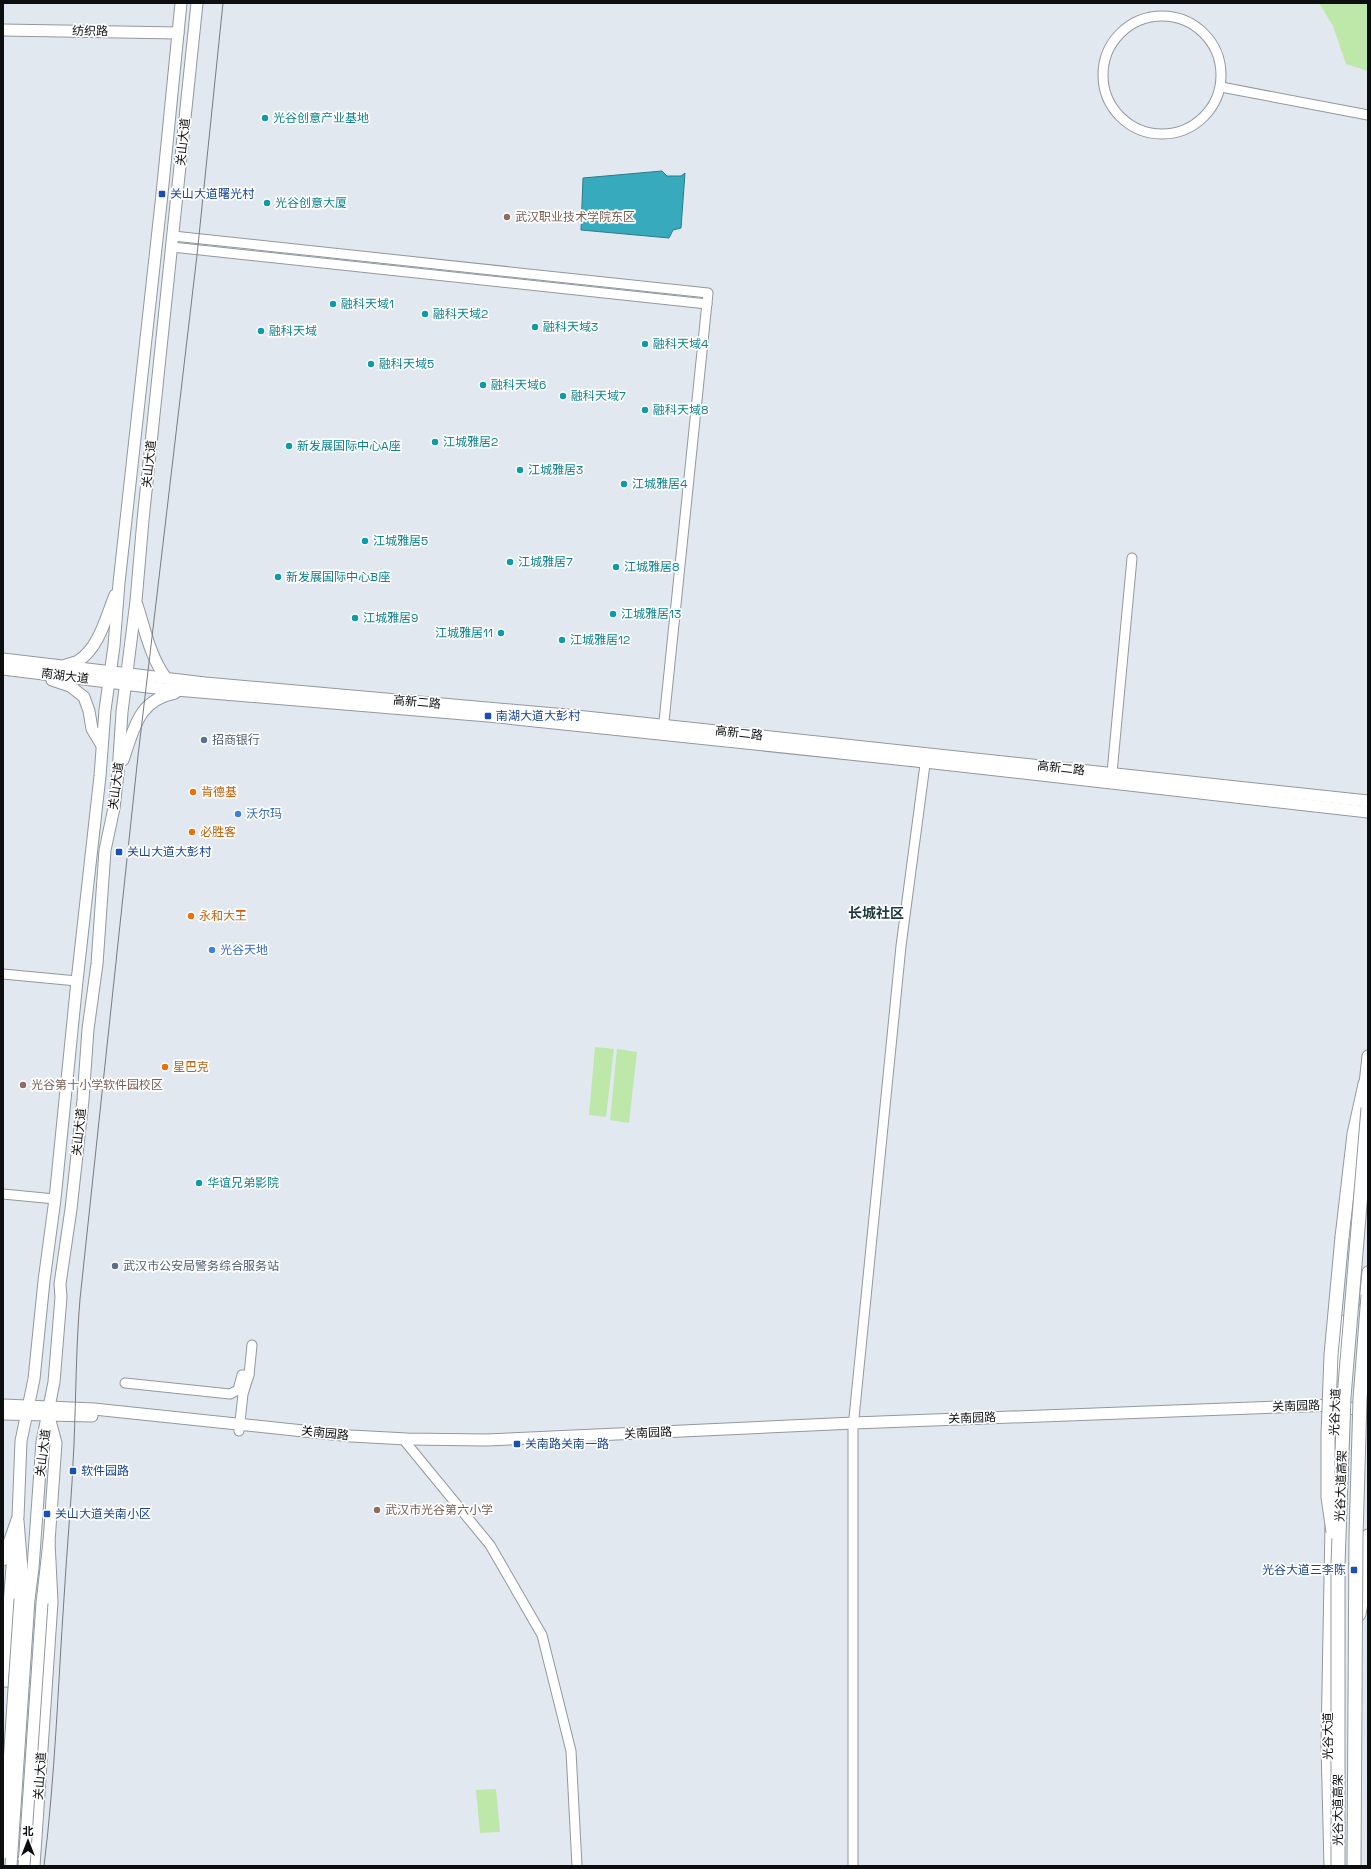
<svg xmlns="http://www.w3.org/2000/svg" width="1371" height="1869" font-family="'Space Grotesk','Noto Sans SC',sans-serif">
  <rect width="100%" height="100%" fill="#e2e8f0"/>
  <!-- green -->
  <g fill="#bee8a9">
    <polygon points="1319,3 1368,3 1368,71 1346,64 1333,26"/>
    <polygon points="595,1047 614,1049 606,1117 589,1115"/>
    <polygon points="617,1049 637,1052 629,1123 610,1120"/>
    <polygon points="496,1789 500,1832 480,1833 476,1790"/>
  </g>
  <!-- water -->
  <polygon fill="#37abbd" stroke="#2a7c89" points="662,171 667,176 681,176 685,173 681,228 673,230 669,238 581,230 583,178"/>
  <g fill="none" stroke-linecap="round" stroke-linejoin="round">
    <!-- minor casing -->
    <g stroke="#92989f" stroke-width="11">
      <g id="minor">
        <circle cx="1162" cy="75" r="59"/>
        <polyline points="1221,87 1368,115"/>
        <polyline points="173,236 708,293 663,731"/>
        <polyline points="172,247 707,304"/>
        <polyline points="1112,773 1132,558"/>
        <polyline points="3,974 77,981"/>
        <polyline points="3,1194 55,1199"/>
        <polyline points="125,1383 230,1394 238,1390 242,1375 249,1375"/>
        <polyline points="239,1431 243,1394 249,1375 252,1345"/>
        <polyline points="403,1439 490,1545 542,1635 571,1751 577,1866"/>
        <polyline points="3,1682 44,1683"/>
        <polyline points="853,1866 853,1428 901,946 926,757"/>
      </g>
    </g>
    <!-- major casing -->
    <g stroke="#92989f" stroke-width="13">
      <g id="major">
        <polyline points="3,30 178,33"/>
        <path d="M 137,605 C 145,629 150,657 166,678"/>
        <polyline points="3,659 205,683 567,715 1368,801"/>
        <path d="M 66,665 C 70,663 75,663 78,661 C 99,648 106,617 115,595"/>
        <polyline points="3,669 164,689 488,716 925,762 1368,812"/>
        <polyline points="52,680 70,686 84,697 89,711 92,729 101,744"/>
        <path d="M 123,760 C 134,729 138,700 175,693"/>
        <polyline points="1364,1093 1368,1056"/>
        <polyline points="1365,1303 1368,1272"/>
        <polyline points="1336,1375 1341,1321"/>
        <polyline points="3,1405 94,1409 351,1436 407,1439 486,1440 854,1423 1333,1405 1355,1409"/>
        <polyline points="3,1414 92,1416"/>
        <polyline points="18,1521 22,1570 20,1599"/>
        <polyline points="3,1560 18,1517 21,1441 34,1379 44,1281 55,1199 77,981 100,776 105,710 114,646 119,583 162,194 181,3"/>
        <polyline points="29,1599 33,1568 42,1442 54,1382 61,1297 60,1284 71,1209 83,1100 88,1029 97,964 105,850 114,808 118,773 122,712 136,601 143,520 197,3"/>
        <polyline points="42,1603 49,1542 56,1443 49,1417"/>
        <polyline points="3,1678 14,1543"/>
        <polyline points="34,1866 52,1602 49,1542"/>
        <polyline points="1330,1866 1327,1744 1331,1524"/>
      </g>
    </g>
    <!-- highway casing -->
    <g stroke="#92989f" stroke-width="15">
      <g id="highway">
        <polyline points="1342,1237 1354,1134 1365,1084"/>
        <polyline points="1359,1614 1366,1575 1368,1536"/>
      </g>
    </g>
    <!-- minor -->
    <use href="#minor" stroke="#fff" stroke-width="9"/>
    <!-- major -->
    <use href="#major" stroke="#fff" stroke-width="11"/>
    <!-- highway -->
    <use href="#highway" stroke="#fff" stroke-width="13"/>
    <!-- tram -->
    <path stroke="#787c81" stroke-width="1" d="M 44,1866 C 55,1777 58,1687 64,1598 C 67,1546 72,1495 74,1444 C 76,1395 76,1347 80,1299 L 138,756 L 197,255 L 223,3"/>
    <!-- major-bridge casing -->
    <g stroke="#92989f" stroke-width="13" stroke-linecap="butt">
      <g id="major-bridge">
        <polyline points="3,1853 20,1599"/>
        <polyline points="11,1866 29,1599"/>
        <polyline points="24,1866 42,1603"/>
      </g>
    </g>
    <!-- highway-bridge casing -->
    <g stroke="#92989f" stroke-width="15" stroke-linecap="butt">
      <g id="highway-bridge">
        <polyline points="1333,1532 1328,1497 1328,1435 1331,1355 1342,1237"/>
        <polyline points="1338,1866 1338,1564 1344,1397 1368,1108"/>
        <polyline points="1354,1866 1356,1536 1360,1399 1368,1295"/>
      </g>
    </g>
    <!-- major-bridge -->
    <use href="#major-bridge" stroke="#fff" stroke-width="11"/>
    <!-- highway-bridge -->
    <use href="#highway-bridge" stroke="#fff" stroke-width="13"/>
  </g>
  <!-- markers -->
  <g fill="#0f9aa8" stroke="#fff" stroke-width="1.5">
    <circle cx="265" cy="118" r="4"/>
    <circle cx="267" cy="203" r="4"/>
    <circle cx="333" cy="304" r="4"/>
    <circle cx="425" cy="314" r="4"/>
    <circle cx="535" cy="327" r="4"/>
    <circle cx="261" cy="331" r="4"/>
    <circle cx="645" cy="344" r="4"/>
    <circle cx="371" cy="364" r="4"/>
    <circle cx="483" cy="385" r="4"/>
    <circle cx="563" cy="396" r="4"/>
    <circle cx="645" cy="410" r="4"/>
    <circle cx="435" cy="442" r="4"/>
    <circle cx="289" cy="446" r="4"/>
    <circle cx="520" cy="470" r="4"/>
    <circle cx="624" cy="484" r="4"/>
    <circle cx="365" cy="541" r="4"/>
    <circle cx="510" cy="562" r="4"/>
    <circle cx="616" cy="567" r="4"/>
    <circle cx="278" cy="577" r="4"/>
    <circle cx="613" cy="614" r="4"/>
    <circle cx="355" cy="618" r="4"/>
    <circle cx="501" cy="633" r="4"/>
    <circle cx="562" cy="640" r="4"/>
    <circle cx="199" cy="1183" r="4"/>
  </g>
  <g fill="#1a4fb4" stroke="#fff" stroke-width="1.5">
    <rect x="158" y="190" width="8" height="8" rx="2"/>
    <rect x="484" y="712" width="8" height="8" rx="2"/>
    <rect x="115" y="848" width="8" height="8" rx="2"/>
    <rect x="513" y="1440" width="8" height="8" rx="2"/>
    <rect x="69" y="1467" width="8" height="8" rx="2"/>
    <rect x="43" y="1510" width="8" height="8" rx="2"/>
    <rect x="1350" y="1566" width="8" height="8" rx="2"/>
  </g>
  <g fill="#8d6e63" stroke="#fff" stroke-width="1.5">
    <circle cx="507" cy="217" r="4"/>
    <circle cx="23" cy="1085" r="4"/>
    <circle cx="377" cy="1510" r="4"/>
  </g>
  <g fill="#5c6f8a" stroke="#fff" stroke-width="1.5">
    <circle cx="204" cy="740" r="4"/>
    <circle cx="115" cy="1266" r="4"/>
  </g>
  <g fill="#e8710a" stroke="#fff" stroke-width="1.5">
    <circle cx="193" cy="792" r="4"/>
    <circle cx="192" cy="832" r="4"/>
    <circle cx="191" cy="916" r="4"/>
    <circle cx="165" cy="1067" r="4"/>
  </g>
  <g fill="#3f7fe0" stroke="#fff" stroke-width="1.5">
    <circle cx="238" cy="814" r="4"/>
    <circle cx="212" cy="950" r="4"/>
  </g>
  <g text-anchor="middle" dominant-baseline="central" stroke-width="3.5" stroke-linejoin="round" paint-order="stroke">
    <!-- street labels -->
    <g font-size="12" fill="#0c0e10" stroke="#fff">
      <text transform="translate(90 31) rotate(1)">纺织路</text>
      <text transform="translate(183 142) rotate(-84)">关山大道</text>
      <text transform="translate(149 464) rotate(-84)">关山大道</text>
      <text transform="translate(65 676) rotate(7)">南湖大道</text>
      <text transform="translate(417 702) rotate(5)">高新二路</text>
      <text transform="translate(739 733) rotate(6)">高新二路</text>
      <text transform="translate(1061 768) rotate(6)">高新二路</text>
      <text transform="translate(116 786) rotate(-83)">关山大道</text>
      <text transform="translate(79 1132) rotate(-84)">关山大道</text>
      <text transform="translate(1296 1406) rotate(-2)">关南园路</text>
      <text transform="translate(1335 1412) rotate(-88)">光谷大道</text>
      <text transform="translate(972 1418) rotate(-2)">关南园路</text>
      <text transform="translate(325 1433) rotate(6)">关南园路</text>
      <text transform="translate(648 1433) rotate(-3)">关南园路</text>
      <text transform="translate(43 1453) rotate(-83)">关山大道</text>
      <text transform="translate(1341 1486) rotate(-88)">光谷大道高架</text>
      <text transform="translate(1328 1736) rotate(-90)">光谷大道</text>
      <text transform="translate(40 1776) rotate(-86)">关山大道</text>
      <text transform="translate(1338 1810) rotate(-90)">光谷大道高架</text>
    </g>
    <!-- culture labels -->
    <g font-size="12" fill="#0d838f" stroke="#fff" text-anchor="start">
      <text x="273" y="118">光谷创意产业基地</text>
      <text x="275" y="203">光谷创意大厦</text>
      <text x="341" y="304">融科天域1</text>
      <text x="433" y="314">融科天域2</text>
      <text x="543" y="327">融科天域3</text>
      <text x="269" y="331">融科天域</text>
      <text x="653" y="344">融科天域4</text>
      <text x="379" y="364">融科天域5</text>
      <text x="491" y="385">融科天域6</text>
      <text x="571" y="396">融科天域7</text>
      <text x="653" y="410">融科天域8</text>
      <text x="443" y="442">江城雅居2</text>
      <text x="297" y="446">新发展国际中心A座</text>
      <text x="528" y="470">江城雅居3</text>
      <text x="632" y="484">江城雅居4</text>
      <text x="373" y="541">江城雅居5</text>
      <text x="518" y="562">江城雅居7</text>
      <text x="624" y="567">江城雅居8</text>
      <text x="286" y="577">新发展国际中心B座</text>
      <text x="621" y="614">江城雅居13</text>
      <text x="363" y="618">江城雅居9</text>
      <text x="493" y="633" text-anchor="end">江城雅居11</text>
      <text x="570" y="640">江城雅居12</text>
      <text x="207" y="1183">华谊兄弟影院</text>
    </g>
    <!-- transit labels -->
    <g font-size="12" fill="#164399" stroke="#fff" text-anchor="start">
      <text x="170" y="194">关山大道曙光村</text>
      <text x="496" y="716">南湖大道大彭村</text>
      <text x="127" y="852">关山大道大彭村</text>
      <text x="525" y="1444">关南路关南一路</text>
      <text x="81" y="1471">软件园路</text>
      <text x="55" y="1514">关山大道关南小区</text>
      <text x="1346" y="1570" text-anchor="end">光谷大道三李陈</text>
    </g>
    <!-- education labels -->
    <g font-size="12" fill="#785e54" stroke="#fff" text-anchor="start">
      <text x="515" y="217">武汉职业技术学院东区</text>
      <text x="31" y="1085">光谷第十小学软件园校区</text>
      <text x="385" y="1510">武汉市光谷第六小学</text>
    </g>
    <!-- service labels -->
    <g font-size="12" fill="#4e5e75" stroke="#fff" text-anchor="start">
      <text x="212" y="740">招商银行</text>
      <text x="123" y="1266">武汉市公安局警务综合服务站</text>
    </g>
    <!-- food labels -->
    <g font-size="12" fill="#c56008" stroke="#fff" text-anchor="start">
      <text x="201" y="792">肯德基</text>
      <text x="200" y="832">必胜客</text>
      <text x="199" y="916">永和大王</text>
      <text x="173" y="1067">星巴克</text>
    </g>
    <!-- shop labels -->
    <g font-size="12" fill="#366cbe" stroke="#fff" text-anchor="start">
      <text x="246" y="814">沃尔玛</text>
      <text x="220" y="950">光谷天地</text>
    </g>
    <!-- quarter labels -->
    <g font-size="14" font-weight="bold" fill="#193a40" stroke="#fff">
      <text x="876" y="913">长城社区</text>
    </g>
  </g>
  <!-- border -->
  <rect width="1371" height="1869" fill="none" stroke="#0c0e10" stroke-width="8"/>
  <!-- north arrow -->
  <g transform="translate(28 1841)" stroke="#ffffff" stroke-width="3" paint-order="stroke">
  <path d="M0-3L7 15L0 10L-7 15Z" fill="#0c0e10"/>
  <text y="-6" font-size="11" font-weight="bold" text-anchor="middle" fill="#0c0e10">北</text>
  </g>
</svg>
